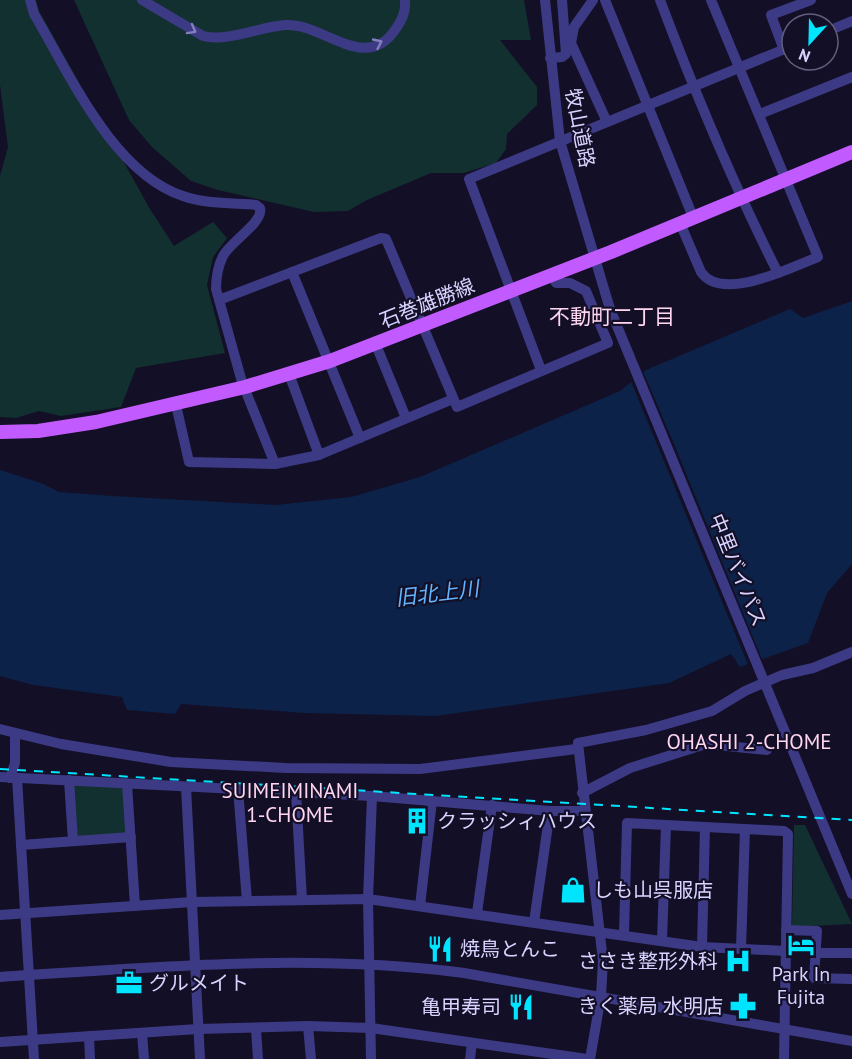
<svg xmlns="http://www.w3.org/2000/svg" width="852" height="1059" font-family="'PT Sans','Noto Sans JP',sans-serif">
  <rect width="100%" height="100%" fill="#130f26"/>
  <!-- green -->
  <g fill="#12302f">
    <polygon points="0,0 36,0 39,11 150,209 174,246 213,222 227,238 213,257 207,285 225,353 136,368 121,407 61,416 39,411 16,418 0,417 0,176 8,147 0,85"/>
    <polygon points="74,0 524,0 531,40 500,40 537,87 537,105 507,134 506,149 496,163 464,173 431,173 367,200 348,211 314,212 218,190 191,181 152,147 129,120"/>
    <polygon points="73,785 124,787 126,836 76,838"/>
    <polygon points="794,825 805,825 852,924 792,927"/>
  </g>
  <!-- water -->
  <polygon fill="#0c2248" points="852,301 852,564 827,593 808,643 740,667 731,654 669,683 436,716 305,713 181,704 175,714 127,710 122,697 33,685 0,676 0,470 41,483 59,492 113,496 276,505 351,497 420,477 620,391 646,370 790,309 803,318"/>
  <!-- pier -->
  <polygon fill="#130f26" points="642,369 674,444 763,662 749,667 630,379"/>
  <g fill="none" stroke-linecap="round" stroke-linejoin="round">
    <!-- minor -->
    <g stroke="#3d3a85" stroke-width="10">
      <path d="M 30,0 L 34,14 C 69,73 113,173 183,196 C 205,204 232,203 256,205 L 260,208 C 264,222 230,242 223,256 C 218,266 216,277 216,289 L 242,382 L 275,464"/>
      <path d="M 142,0 L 203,36 C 229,42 259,27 285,25 C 322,22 365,74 395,30 C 402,20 406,12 405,0"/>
      <polyline points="545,0 560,141 610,309 852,894"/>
      <polyline points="593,0 574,27 571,43 607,122"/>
      <polyline points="605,0 693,217"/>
      <path d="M 660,0 C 695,93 733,184 778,273"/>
      <polyline points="828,31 852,21"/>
      <polyline points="784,50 771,15 811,0"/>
      <polyline points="550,58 562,57 566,54 562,0"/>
      <polyline points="760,114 852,77"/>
      <path d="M 680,223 L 701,272 C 722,303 791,267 818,257 L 711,0"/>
      <polyline points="292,272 360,438"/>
      <polyline points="219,300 381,238 386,239 457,407 608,343 586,291 570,283 556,283 552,275"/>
      <polyline points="376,345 406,418"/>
      <polyline points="541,370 469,179 792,46"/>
      <polyline points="289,374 319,455"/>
      <polyline points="176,405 189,462 275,464 319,455 453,399"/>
      <polyline points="0,729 61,744 171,762 286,768 420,769 576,749"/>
      <polyline points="0,777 372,796 550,811 584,811"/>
      <polyline points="10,778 15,763 15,734"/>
      <polyline points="17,778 34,1059"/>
      <polyline points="69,780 73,841"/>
      <polyline points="127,784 135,906"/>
      <polyline points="186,787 200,1059"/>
      <polyline points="238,789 247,901"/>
      <polyline points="296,792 302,900"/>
      <polyline points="582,793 630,768 706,744 767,750"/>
      <polyline points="21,845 131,837"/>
      <polyline points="420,906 432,801"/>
      <polyline points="477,913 492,805"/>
      <polyline points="0,915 192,902 368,899 702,947 786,951"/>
      <polyline points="534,922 550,811"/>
      <polyline points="786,930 817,931 814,978 852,979"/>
      <polyline points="624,934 627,823 784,831 788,834 784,1059"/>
      <polyline points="662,941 666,825"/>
      <polyline points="702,947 705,827"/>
      <polyline points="741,948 745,829"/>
      <polyline points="815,953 852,953"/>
      <path d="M 0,977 C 154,967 310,953 464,973 L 852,1041"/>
      <polyline points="308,1026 311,1059"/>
      <polyline points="256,1029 258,1059"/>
      <polyline points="142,1033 144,1059"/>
      <polyline points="89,1036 90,1059"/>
      <polyline points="0,1042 198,1029 308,1026 371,1028 587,1059"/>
      <polyline points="371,1059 368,899 372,796"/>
      <polyline points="470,1059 472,1043"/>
      <polyline points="590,1059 601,996 603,961 578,743 646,730 712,711 745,691 782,675 813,668 852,652"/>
    </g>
    <!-- major -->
    <polyline stroke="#c25bff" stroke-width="14" points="0,432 38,431 96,422 245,387 330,361 611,252 852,152"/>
    <!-- rail -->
    <polyline stroke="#00e5ff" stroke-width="2" stroke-dasharray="9 8" stroke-linecap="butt" points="0,769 852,820"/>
  </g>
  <!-- one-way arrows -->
  <defs><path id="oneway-chevron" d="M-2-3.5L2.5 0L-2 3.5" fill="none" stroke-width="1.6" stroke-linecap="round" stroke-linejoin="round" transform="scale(1.5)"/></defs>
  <g stroke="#837fbc">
    <use href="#oneway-chevron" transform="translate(192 30) rotate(29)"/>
    <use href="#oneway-chevron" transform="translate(378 43) rotate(-25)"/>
  </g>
  <!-- icons -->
  <defs>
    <g id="building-bare" transform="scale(2.07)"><path d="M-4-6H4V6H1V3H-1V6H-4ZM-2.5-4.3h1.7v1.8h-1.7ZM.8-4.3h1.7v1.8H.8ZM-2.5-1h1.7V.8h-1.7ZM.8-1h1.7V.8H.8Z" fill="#00e5ff" stroke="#130f26" stroke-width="2.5" paint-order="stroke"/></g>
    <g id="shop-bare" transform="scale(2.07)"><path d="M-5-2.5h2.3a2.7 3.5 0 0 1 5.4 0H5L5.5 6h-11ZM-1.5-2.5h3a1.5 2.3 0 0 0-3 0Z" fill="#00e5ff" stroke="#130f26" stroke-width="2.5" paint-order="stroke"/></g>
    <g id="hotel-bare" transform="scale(2.07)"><path d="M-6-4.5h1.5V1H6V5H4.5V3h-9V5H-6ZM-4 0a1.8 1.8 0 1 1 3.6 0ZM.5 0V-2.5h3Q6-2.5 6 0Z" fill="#00e5ff" stroke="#130f26" stroke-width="2.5" paint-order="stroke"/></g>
    <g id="restaurant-bare" transform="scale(2.07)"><path d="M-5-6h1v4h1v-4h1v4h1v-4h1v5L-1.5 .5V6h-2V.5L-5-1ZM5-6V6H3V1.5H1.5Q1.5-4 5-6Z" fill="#00e5ff" stroke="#130f26" stroke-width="2.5" paint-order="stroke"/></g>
    <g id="hospital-bare" transform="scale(2.07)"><path d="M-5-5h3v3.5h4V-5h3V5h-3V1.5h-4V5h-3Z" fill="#00e5ff" stroke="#130f26" stroke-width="2.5" paint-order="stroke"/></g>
    <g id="office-bare" transform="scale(2.07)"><path d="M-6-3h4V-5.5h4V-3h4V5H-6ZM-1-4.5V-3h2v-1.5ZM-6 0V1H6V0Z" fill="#00e5ff" stroke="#130f26" stroke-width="2.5" paint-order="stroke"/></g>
    <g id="pharmacy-bare" transform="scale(2.07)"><path d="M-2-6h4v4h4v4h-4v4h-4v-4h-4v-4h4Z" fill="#00e5ff" stroke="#130f26" stroke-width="2.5" paint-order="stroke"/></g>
  </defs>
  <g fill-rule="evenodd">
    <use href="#building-bare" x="417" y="821"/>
    <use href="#shop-bare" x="573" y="890"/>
    <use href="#hotel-bare" x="801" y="945"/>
    <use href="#restaurant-bare" x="440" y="949"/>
    <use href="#hospital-bare" x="738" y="961"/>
    <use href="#office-bare" x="129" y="983"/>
    <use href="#pharmacy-bare" x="743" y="1006"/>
    <use href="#restaurant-bare" x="521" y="1007"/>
  </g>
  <g text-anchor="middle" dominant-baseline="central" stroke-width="4.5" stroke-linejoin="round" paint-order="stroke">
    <!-- street labels -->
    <g font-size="20" fill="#d9d4ff" stroke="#130f26">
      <text transform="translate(580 128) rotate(79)">牧山道路</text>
      <text transform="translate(427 303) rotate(-22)">石巻雄勝線</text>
      <text transform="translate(738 570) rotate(68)">中里バイパス</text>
    </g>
    <!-- poi labels -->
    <g font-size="20" fill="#d9d4ff" stroke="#130f26" text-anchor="start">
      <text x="437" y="821">クラッシィハウス</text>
      <text x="593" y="890">しも山呉服店</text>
      <text x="460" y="949">焼鳥とんこ</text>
      <text x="718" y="961" text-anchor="end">ささき整形外科</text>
      <text x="801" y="974" text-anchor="middle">Park In<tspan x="801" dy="23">Fujita</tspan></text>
      <text x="149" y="983">グルメイト</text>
      <text x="723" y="1006" text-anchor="end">きく薬局 水明店</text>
      <text x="501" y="1007" text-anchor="end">亀甲寿司</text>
    </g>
    <!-- neighbourhood labels -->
    <g font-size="21" fill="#ffd6f0" stroke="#130f26">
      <text x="612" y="316">不動町二丁目</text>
      <text x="749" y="741">OHASHI 2-CHOME</text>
      <text x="290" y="790">SUIMEIMINAMI<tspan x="290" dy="24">1-CHOME</tspan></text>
    </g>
    <!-- water labels -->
    <g font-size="21" font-style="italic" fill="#62b6ff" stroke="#130f26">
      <text transform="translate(437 593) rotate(-7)">旧北上川</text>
    </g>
  </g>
  <!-- north arrow -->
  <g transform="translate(810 42) rotate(202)"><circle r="28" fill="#130f26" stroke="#625e7d" stroke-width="1.5"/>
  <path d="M0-4.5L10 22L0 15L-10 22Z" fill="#00e5ff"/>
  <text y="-9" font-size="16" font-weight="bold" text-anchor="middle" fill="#d9d4ff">N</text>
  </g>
</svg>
